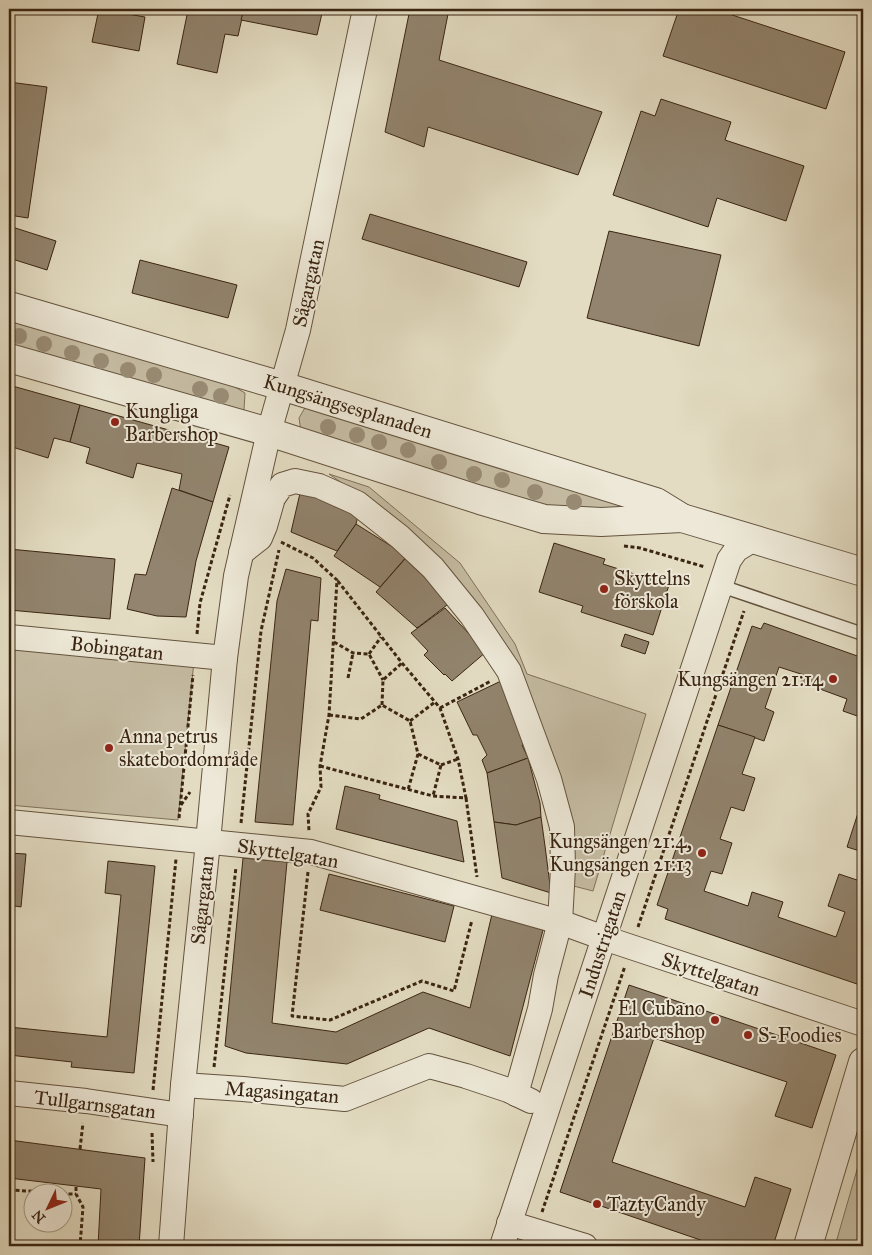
<svg xmlns="http://www.w3.org/2000/svg" width="872" height="1255" font-family="'IM FELL Great Primer',serif">
  <rect width="100%" height="100%" fill="#e3dcc2"/>
  <filter id="stains"><feTurbulence type="fractalNoise" baseFrequency=".004" numOctaves="4"/><feColorMatrix values="0 0 0 0 .2 0 0 0 0 .09 0 0 0 0 .02 0 0 0 .5 -.17"/></filter>
  <radialGradient id="worn" r=".72"><stop offset=".6" stop-color="#630" stop-opacity="0"/><stop offset="1" stop-color="#630" stop-opacity=".3"/></radialGradient>
  <!-- green -->
  <g fill="#c6bda4" stroke="#80715b">
    <polygon points="9,316 215,375 245,393 244,410 233,414 9,347"/>
    <polygon points="306,406 646,506 542,515 301,431 299,418"/>
    <polygon points="329,474 369,487 460,563 515,644 527,674 646,714 593,891 558,882 553,781 504,649 451,571 385,513"/>
    <polygon points="9,647 194,661 178,820 9,805"/>
    <polygon points="863,1149 863,1246 835,1246"/>
  </g>
  <!-- building -->
  <g fill="#92846e" stroke="#3a2512">
    <polygon points="99,9 145,17 139,51 92,42"/>
    <polygon points="193,9 244,9 238,36 225,34 217,73 177,64 188,10 192,11"/>
    <polygon points="244,9 323,9 317,35 241,20"/>
    <polygon points="410,9 449,9 439,60 602,112 578,175 428,127 424,147 385,132"/>
    <polygon points="679,9 714,9 845,52 826,109 663,56"/>
    <polygon points="9,82 47,87 28,218 9,215"/>
    <polygon points="661,99 731,122 725,140 804,166 786,221 717,198 708,227 613,195 641,111 655,116"/>
    <polygon points="370,214 527,262 519,287 362,239"/>
    <polygon points="9,226 56,241 47,270 9,258"/>
    <polygon points="609,231 721,255 699,346 587,318"/>
    <polygon points="140,260 237,285 228,318 132,293"/>
    <polygon points="9,385 80,405 70,442 54,438 48,458 9,446"/>
    <polygon points="80,405 229,447 213,502 179,490 182,474 137,463 133,478 86,463 90,448 70,442"/>
    <polygon points="172,488 213,502 196,561 186,617 157,616 127,609 135,574 146,575"/>
    <polygon points="301,489 358,516 356,524 337,551 291,532"/>
    <polygon points="356,524 407,556 380,587 334,556"/>
    <polygon points="554,543 605,559 603,564 669,585 653,635 581,612 583,606 539,592"/>
    <polygon points="9,549 115,559 110,619 9,610"/>
    <polygon points="405,559 451,602 417,628 376,592"/>
    <polygon points="286,569 321,578 318,621 311,620 293,825 255,822 277,601"/>
    <polygon points="445,608 486,652 452,681 445,674 444,675 424,655 428,651 411,633"/>
    <polygon points="764,623 863,658 863,718 843,711 847,699 801,682 804,675 779,667 765,708 774,712 764,741 718,725 752,626 761,629"/>
    <polygon points="625,634 649,642 645,654 621,646"/>
    <polygon points="501,681 529,740 522,745 528,758 487,773 482,760 487,755 477,735 473,735 457,702"/>
    <polygon points="718,725 755,737 742,774 755,778 744,811 731,807 720,839 732,843 722,874 711,871 704,891 748,906 752,892 783,902 778,917 836,937 845,912 828,906 839,874 857,880 863,861 863,974 860,985 665,919 668,909 657,905"/>
    <polygon points="528,758 540,803 541,817 516,825 494,822 487,773"/>
    <polygon points="345,786 380,795 379,799 457,821 464,862 336,829"/>
    <polygon points="858,813 863,815 863,852 847,847"/>
    <polygon points="541,817 545,846 551,893 502,878 494,822 516,825"/>
    <polygon points="9,853 26,854 21,907 9,905"/>
    <polygon points="243,858 287,862 272,1023 336,1032 423,992 470,1008 492,914 543,930 510,1056 429,1028 347,1064 246,1053 225,1046"/>
    <polygon points="108,861 155,866 134,1073 71,1067 72,1062 9,1055 9,1027 107,1037 121,895 105,893"/>
    <polygon points="329,874 454,906 445,942 320,910"/>
    <polygon points="629,985 836,1055 812,1128 775,1116 787,1082 654,1038 612,1162 745,1207 755,1177 791,1189 773,1246 718,1246 560,1192"/>
    <polygon points="9,1140 145,1158 139,1246 98,1246 101,1189 9,1178"/>
  </g>
  <g fill="none" stroke-linecap="round" stroke-linejoin="round">
    <!-- service casing -->
    <g stroke="#64533e" stroke-width="15">
      <polyline id="service" points="721,586 863,634"/>
    </g>
    <!-- minor casing -->
    <g stroke="#64533e" stroke-width="26">
      <g id="minor">
        <polyline points="241,553 260,538 265,526 273,498 282,485 295,481 319,486 357,503 400,537 433,568 472,616 509,671 549,779 562,827 563,868 560,922 546,975 540,1009 516,1094"/>
        <polyline points="9,637 225,658"/>
        <polyline points="9,822 311,852 560,922 604,938 863,1024"/>
        <polyline points="183,1085 243,1089 345,1099 429,1066 466,1076 508,1090 531,1101"/>
        <polyline points="9,1093 86,1101 181,1115"/>
        <polyline points="509,1223 585,1246"/>
        <polyline points="171,1246 183,1085 208,842 225,658 236,576 269,432 298,330 365,9"/>
        <polyline points="502,1246 729,560 736,550 754,539"/>
      </g>
    </g>
    <!-- tertiary casing -->
    <g stroke="#64533e" stroke-width="30">
      <g id="tertiary">
        <polyline points="9,306 282,386 656,502 682,518 863,572"/>
        <polyline points="9,358 269,432 480,500 544,519 601,522 682,518"/>
        <polyline points="808,1246 863,1062"/>
      </g>
    </g>
    <!-- path -->
    <g stroke="#3a2512" stroke-width="3" stroke-dasharray="4 2.5" stroke-linecap="butt">
      <polyline points="281,542 313,558 337,580 329,715 320,766 321,787 308,814 309,831"/>
      <polyline points="624,546 640,548 705,567"/>
      <polyline points="197,634 200,603 230,495"/>
      <polyline points="334,642 353,653 369,654 383,680"/>
      <polyline points="369,654 381,637"/>
      <polyline points="348,678 353,653"/>
      <polyline points="382,705 383,680 402,663"/>
      <polyline points="440,708 491,681"/>
      <polyline points="329,715 361,719 382,705 410,721 418,754 408,790"/>
      <polyline points="410,721 435,702"/>
      <polyline points="418,754 441,765 433,796"/>
      <polyline points="441,765 458,759"/>
      <polyline points="320,766 433,796 466,798 458,759 440,708 402,663 337,580"/>
      <polyline points="466,798 477,877"/>
      <polyline points="181,805 190,792"/>
      <polyline points="179,818 193,675"/>
      <polyline points="241,823 261,631 279,550"/>
      <polyline points="308,872 292,1016 330,1020 422,981 454,991 472,920"/>
      <polyline points="638,927 744,611"/>
      <polyline points="214,1067 236,867"/>
      <polyline points="153,1090 176,859"/>
      <polyline points="152,1133 153,1162"/>
      <polyline points="80,1149 83,1123"/>
      <polyline points="76,1187 76,1194 83,1207 80,1246"/>
      <polyline points="9,1190 47,1192"/>
      <polyline points="62,1194 76,1194"/>
      <polyline points="542,1212 625,966"/>
    </g>
    <!-- service -->
    <use href="#service" stroke="#ede8d7" stroke-width="12"/>
    <!-- minor -->
    <use href="#minor" stroke="#ede8d7" stroke-width="24"/>
    <!-- tertiary -->
    <use href="#tertiary" stroke="#ede8d7" stroke-width="28"/>
  </g>
  <!-- trees -->
  <g fill="#998c75">
    <circle cx="19" cy="336" r="8"/>
    <circle cx="44" cy="344" r="8"/>
    <circle cx="72" cy="353" r="8"/>
    <circle cx="101" cy="361" r="8"/>
    <circle cx="128" cy="370" r="8"/>
    <circle cx="154" cy="375" r="8"/>
    <circle cx="200" cy="389" r="8"/>
    <circle cx="221" cy="396" r="8"/>
    <circle cx="328" cy="427" r="8"/>
    <circle cx="357" cy="435" r="8"/>
    <circle cx="379" cy="442" r="8"/>
    <circle cx="408" cy="450" r="8"/>
    <circle cx="439" cy="462" r="8"/>
    <circle cx="474" cy="474" r="8"/>
    <circle cx="502" cy="480" r="8"/>
    <circle cx="535" cy="492" r="8"/>
    <circle cx="574" cy="502" r="8"/>
  </g>
  <!-- markers -->
  <g fill="#8f2418" stroke="#ede8d7" stroke-width="2">
    <circle cx="115" cy="422" r="5"/>
    <circle cx="604" cy="589" r="5"/>
    <circle cx="833" cy="679" r="5"/>
    <circle cx="109" cy="748" r="5"/>
    <circle cx="702" cy="853" r="5"/>
    <circle cx="715" cy="1020" r="5"/>
    <circle cx="748" cy="1035" r="5"/>
    <circle cx="597" cy="1204" r="5"/>
  </g>
  <g text-anchor="middle" dominant-baseline="central" stroke-width="4" stroke-linejoin="round" paint-order="stroke">
    <!-- street labels -->
    <g font-size="20" fill="#3a2512" stroke="#ede8d7">
      <text transform="translate(308 283) rotate(-78)">Sågargatan</text>
      <text transform="translate(348 406) rotate(17)">Kungsängsesplanaden</text>
      <text transform="translate(117 648) rotate(6)">Bobingatan</text>
      <text transform="translate(288 853) rotate(9)">Skyttelgatan</text>
      <text transform="translate(202 900) rotate(-84)">Sågargatan</text>
      <text transform="translate(602 944) rotate(-72)">Industrigatan</text>
      <text transform="translate(711 974) rotate(18)">Skyttelgatan</text>
      <text transform="translate(282 1092) rotate(4)">Magasingatan</text>
      <text transform="translate(95 1104) rotate(7)">Tullgarnsgatan</text>
    </g>
    <!-- poi labels -->
    <g font-size="20" fill="#3a2512" stroke="#ede8d7" text-anchor="start">
      <text x="125" y="411">Kungliga<tspan x="125" dy="23">Barbershop</tspan></text>
      <text x="614" y="578">Skyttelns<tspan x="614" dy="23">förskola</tspan></text>
      <text x="823" y="679" text-anchor="end">Kungsängen 21:14</text>
      <text x="119" y="736">Anna petrus<tspan x="119" dy="23">skatebordområde</tspan></text>
      <text x="692" y="841" text-anchor="end">Kungsängen 21:4,<tspan x="692" dy="23">Kungsängen 21:13</tspan></text>
      <text x="705" y="1008" text-anchor="end">El Cubano<tspan x="705" dy="23">Barbershop</tspan></text>
      <text x="758" y="1035">S-Foodies</text>
      <text x="607" y="1204">TaztyCandy</text>
    </g>
  </g>
  <!-- margin -->
  <rect width="872" height="1255" fill="none" stroke="#e3dcc2" stroke-width="30"/>
  <rect x="10" y="10" width="852" height="1235" fill="none" stroke="#3a2512" stroke-width="2.5"/>
  <rect x="15" y="15" width="842" height="1225" fill="none" stroke="#3a2512"/>
  <!-- north arrow -->
  <g transform="translate(48 1208) rotate(227)"><circle r="24" fill="#ede8d7" stroke="#a59a88"/>
  <path d="M0-4L9 19L0 12L-9 19Z" fill="#8f2418"/>
  <text y="-8" font-size="14" font-weight="bold" text-anchor="middle" fill="#3a2512">N</text>
  </g>
  <rect width="100%" height="100%" filter="url(#stains)"/>
  <rect width="100%" height="100%" fill="url(#worn)"/>
</svg>
